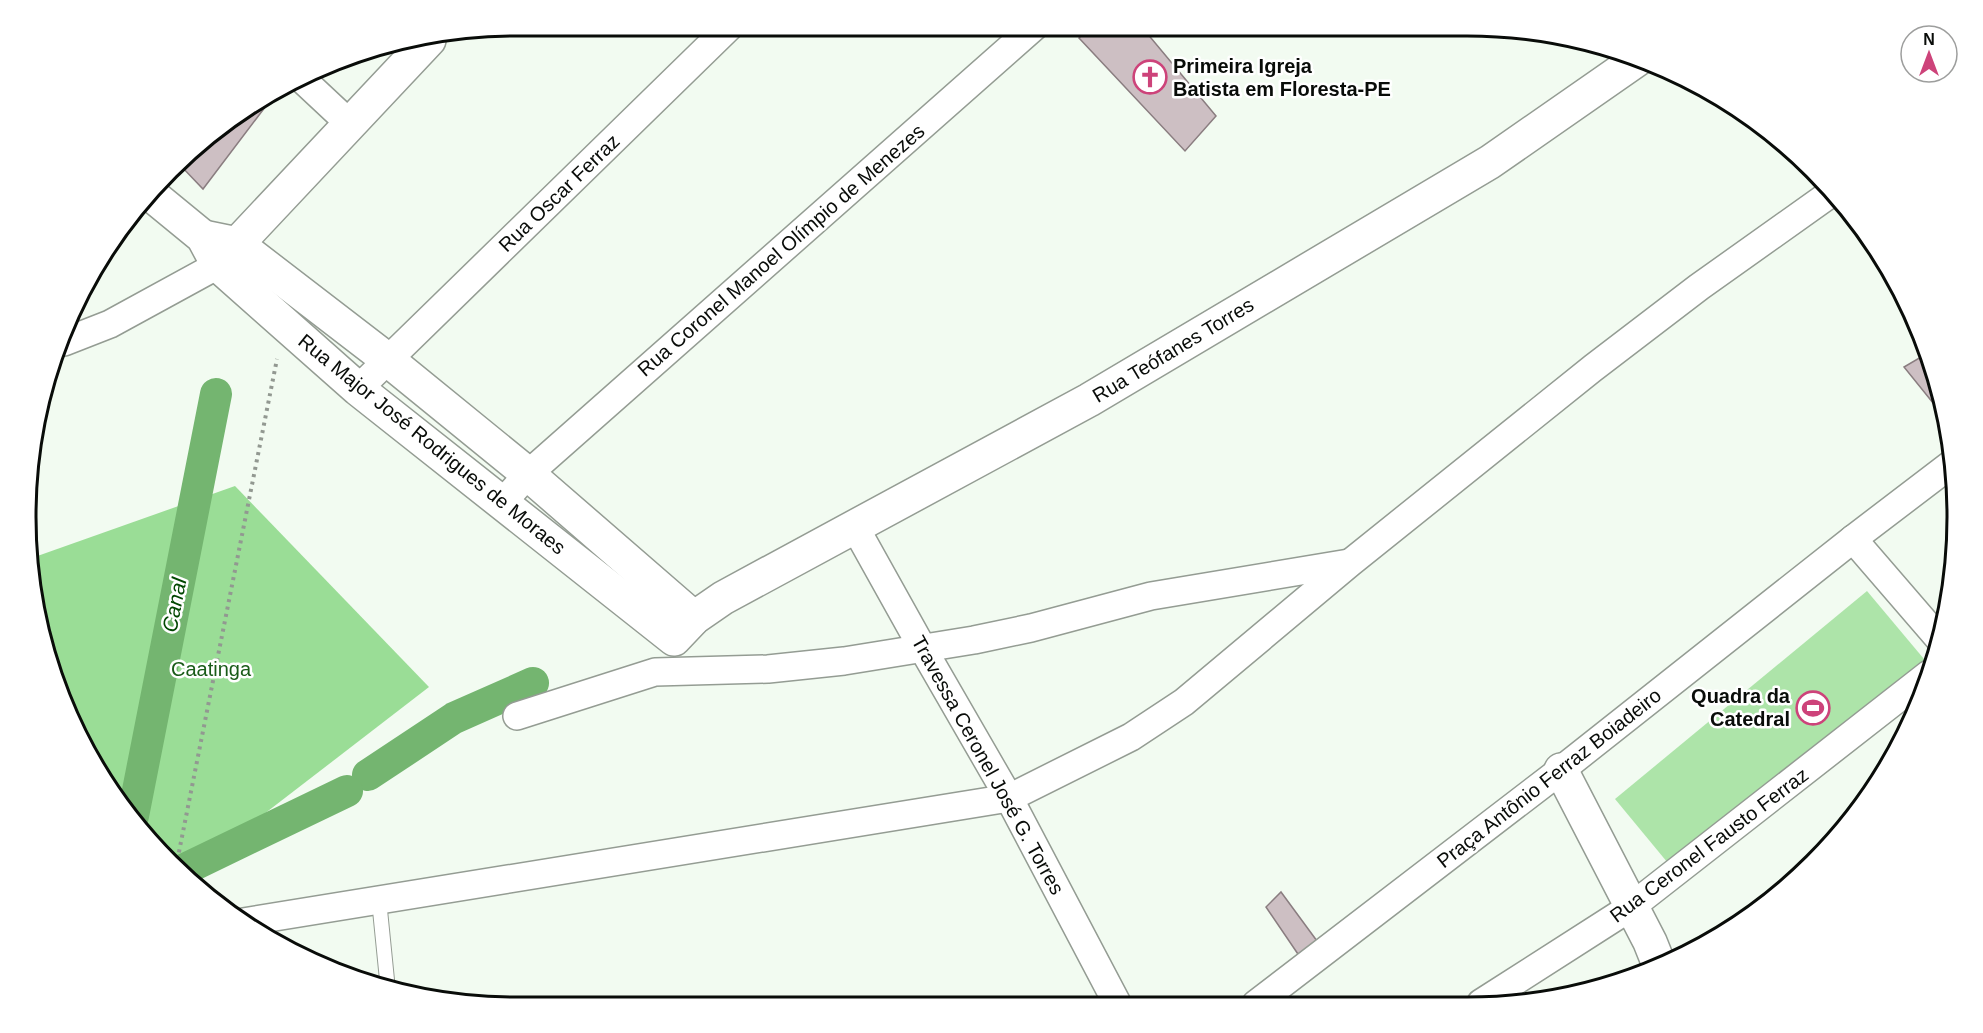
<svg xmlns="http://www.w3.org/2000/svg" width="1983" height="1033" font-family="Helvetica,sans-serif">
  <rect width="100%" height="100%" fill="#f2fbf1"/>
  <!-- green -->
  <polygon fill="#ade4a9" points="1867,591 1929,665 1677,874 1615,799"/>
  <!-- forest -->
  <polygon fill="#9add96" points="235,486 429,687 185,875 148,840 63,705 29,559"/>
  <g fill="none" stroke-linecap="round" stroke-linejoin="round">
    <!-- canal -->
    <g stroke="#74b570" stroke-width="32">
      <polyline points="368,775 454,718 533,683"/>
      <polyline points="133,816 216,394"/>
      <polyline points="181,871 347,791"/>
    </g>
  </g>
  <!-- building -->
  <g fill="#cdbfc3" stroke="#8a7d80" stroke-width="1.5">
    <polygon points="1092,26 1141,26 1216,116 1185,151 1079,38"/>
    <polygon points="272,98 203,189 181,166 217,127"/>
    <polygon points="1921,357 1936,379 1946,419 1904,367"/>
    <polygon points="1281,892 1317,941 1300,957 1266,907"/>
  </g>
  <g fill="none" stroke-linecap="round" stroke-linejoin="round">
    <!-- lane casing -->
    <g stroke="#949c93" stroke-width="16">
      <polyline id="lane" points="379,900 388,990"/>
    </g>
    <!-- street casing -->
    <g stroke="#949c93" stroke-width="30">
      <g id="street">
        <polyline points="304,81 350,124"/>
        <polyline points="64,342 110,324 218,265"/>
        <polyline points="358,389 730,26"/>
        <polyline points="503,502 528,474 1035,26"/>
        <polyline points="855,527 923,649 1009,798 1118,1005"/>
        <polyline points="1853,539 1941,641"/>
        <polyline points="517,716 655,672 768,669 844,661 974,640 1031,628 1151,596 1349,563"/>
        <polyline points="243,922 1009,798 1131,737 1184,702 1350,563 1593,368 1699,287 1834,191"/>
        <polyline points="1481,1003 1631,907 1929,674"/>
        <polyline points="1256,1004 1561,770 1853,539 1954,462"/>
      </g>
    </g>
    <!-- secondary casing -->
    <g stroke="#949c93" stroke-width="36">
      <g id="secondary">
        <polyline points="153,196 203,237 218,265 358,389 674,639 694,618 723,598 1089,400 1490,162 1638,59"/>
        <polyline points="203,237 237,244 388,360 528,474 694,618"/>
        <polyline points="223,259 429,40"/>
        <polyline points="1561,770 1650,942 1660,967"/>
      </g>
    </g>
    <!-- path -->
    <polyline stroke="#929891" stroke-width="4" stroke-dasharray="3 4.5" stroke-linecap="butt" points="176,867 277,359"/>
    <!-- lane -->
    <use href="#lane" stroke="#fff" stroke-width="14"/>
    <!-- street -->
    <use href="#street" stroke="#fff" stroke-width="27"/>
    <!-- secondary -->
    <use href="#secondary" stroke="#fff" stroke-width="33"/>
  </g>
  <!-- icons -->
  <defs>
    <g id="church-ring" transform="scale(1.725)"><circle r="9.5" fill="#fff" stroke="#cd437a" stroke-width="1.5"/><path d="M-1.2-6h2.4v3.5h3.3v2.4h-3.3V6h-2.4V-.1h-3.3v-2.4h3.3Z" fill="#cd437a"/></g>
    <g id="stadium-ring" transform="scale(1.725)"><circle r="9.5" fill="#fff" stroke="#cd437a" stroke-width="1.5"/><path d="M0-5a6.5 5 0 1 0 0 10a6.5 5 0 1 0 0-10ZM-3.5-1.8h7v3.6h-7Z" fill="#cd437a"/></g>
  </defs>
  <g fill-rule="evenodd">
    <use href="#church-ring" x="1150" y="77"/>
    <use href="#stadium-ring" x="1813" y="708"/>
  </g>
  <g text-anchor="middle" dominant-baseline="central" stroke-width="5" stroke-linejoin="round" paint-order="stroke">
    <!-- poi labels -->
    <g font-size="20" font-weight="bold" fill="#090c09" stroke="#fff" text-anchor="start">
      <text x="1173" y="66">Primeira Igreja<tspan x="1173" dy="23">Batista em Floresta-PE</tspan></text>
      <text x="1790" y="696" text-anchor="end">Quadra da<tspan x="1790" dy="23">Catedral</tspan></text>
    </g>
    <!-- street labels -->
    <g font-size="20" fill="#090c09" stroke="#fff">
      <text transform="translate(559 193) rotate(-44)">Rua Oscar Ferraz</text>
      <text transform="translate(781 250) rotate(-41)">Rua Coronel Manoel Olímpio de Menezes</text>
      <text transform="translate(1173 350) rotate(-31)">Rua Teófanes Torres</text>
      <text transform="translate(432 444) rotate(39)">Rua Major José Rodrigues de Moraes</text>
      <text transform="translate(988 765) rotate(61)">Travessa Ceronel José G. Torres</text>
      <text transform="translate(1549 778) rotate(-38)">Praça Antônio Ferraz Boiadeiro</text>
      <text transform="translate(1709 845) rotate(-37)">Rua Ceronel Fausto Ferraz</text>
    </g>
    <!-- park labels -->
    <g font-size="20" fill="#195b18" stroke="#fff">
      <text x="211" y="669">Caatinga</text>
    </g>
    <!-- water labels -->
    <g font-size="21" font-style="italic" fill="#004700" stroke="#fff">
      <text transform="translate(174 605) rotate(-79)">Canal</text>
    </g>
  </g>
  <!-- crop -->
  <path d="M0 0H1983V1033H0ZM516 36H1467A480 480 0 0 1 1947 516V517A480 480 0 0 1 1467 997H516A480 480 0 0 1 36 517V516A480 480 0 0 1 516 36Z" fill="#fff" fill-rule="evenodd"/>
  <path fill="none" stroke="#090c09" stroke-width="3" d="M516 36H1467A480 480 0 0 1 1947 516V517A480 480 0 0 1 1467 997H516A480 480 0 0 1 36 517V516A480 480 0 0 1 516 36Z"/>
  <!-- north arrow -->
  <g transform="translate(1929 54)"><circle r="28" fill="#ffffff" stroke="#9d9e9d" stroke-width="1.5"/>
  <path d="M0-4.5L10 22L0 15L-10 22Z" fill="#cd437a"/>
  <text y="-9" font-size="16" font-weight="bold" text-anchor="middle" fill="#090c09">N</text>
  </g>
</svg>
